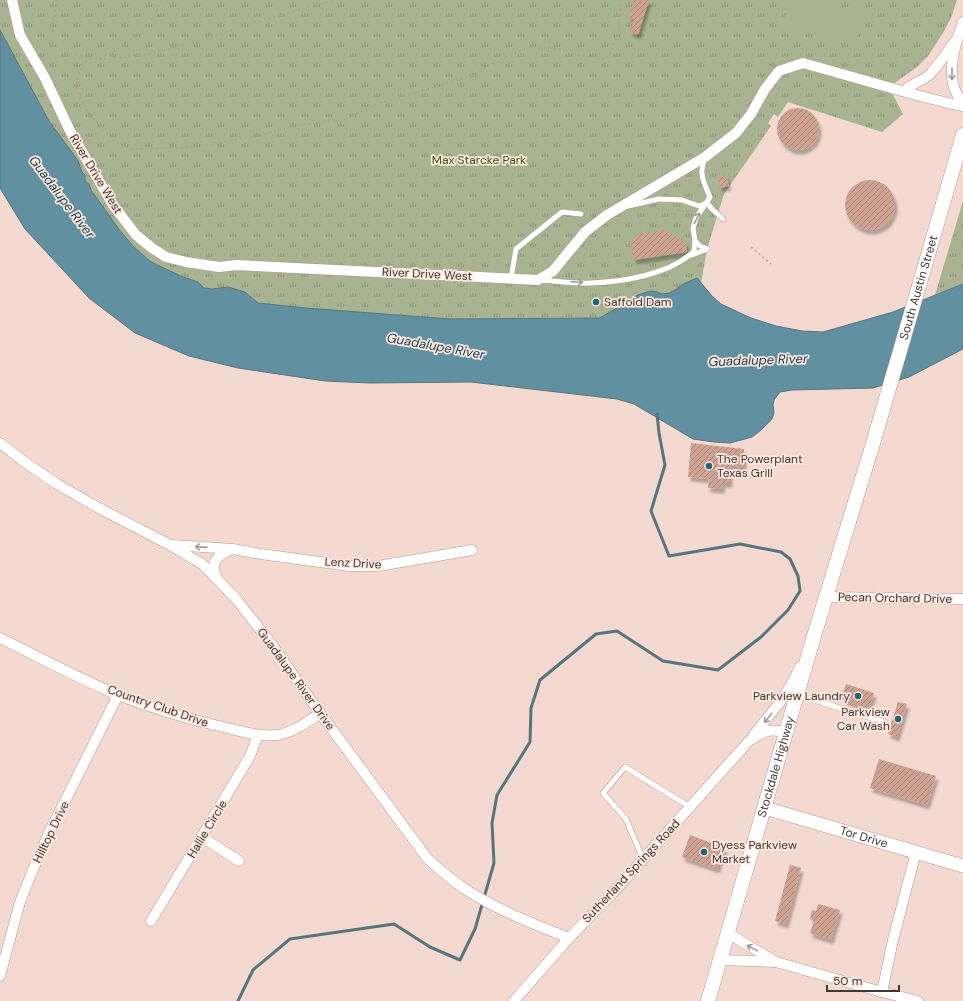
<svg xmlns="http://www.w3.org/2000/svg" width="963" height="1001" font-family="'DM Sans',sans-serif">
  <defs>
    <pattern id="grass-tufts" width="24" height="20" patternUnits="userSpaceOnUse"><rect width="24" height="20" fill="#a7b391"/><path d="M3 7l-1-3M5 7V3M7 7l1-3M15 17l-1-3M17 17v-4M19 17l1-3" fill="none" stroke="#8a9277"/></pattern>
    <pattern id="building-hatch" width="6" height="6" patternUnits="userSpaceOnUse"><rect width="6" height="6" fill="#cea393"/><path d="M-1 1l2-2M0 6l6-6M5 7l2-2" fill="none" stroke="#a98679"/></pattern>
    <filter id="shadow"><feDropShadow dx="2.5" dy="4.5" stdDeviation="1" flood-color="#0004"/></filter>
  </defs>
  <rect width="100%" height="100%" fill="#f3d9cf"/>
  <!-- grass -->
  <g fill="url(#grass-tufts)">
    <polygon points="0,0 957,0 951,18 943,33 928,56 917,67 889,87 903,114 882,132 788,102 778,117 774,114 768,123 771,126 724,194 707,249 701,283 697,278 683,284 675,290 669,293 662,294 657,292 650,291 638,295 601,318 450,319 306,308 258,303 245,292 228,287 212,289 204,288 198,282 183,277 151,262 134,247 121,232 91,190 89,184 85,181 85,175 82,172 78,161 71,151 49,121 0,30"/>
    <polygon points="963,201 963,284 935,295"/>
  </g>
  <!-- pitch -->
  <polygon fill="#a7b391" points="790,0 816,0 864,14 855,44 783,23"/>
  <!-- water -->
  <polygon fill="#6190a0" stroke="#57757f" points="0,30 49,121 71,151 78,161 82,172 85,175 85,181 89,184 91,190 121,232 134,247 151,262 183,277 198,282 204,288 212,289 228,287 245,292 258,303 306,308 450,319 600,318 638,295 650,291 657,292 662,294 669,293 675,290 683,284 697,278 712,296 721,304 751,318 776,326 802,331 823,332 893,312 963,284 963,349 909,377 873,388 792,390 780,392 774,400 773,405 774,413 772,419 761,430 752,437 730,443 714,442 693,439 634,404 617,399 471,382 370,383 325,381 238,368 189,356 135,333 89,298 25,229 0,188"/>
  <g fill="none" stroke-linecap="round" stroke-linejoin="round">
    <!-- stream -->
    <polyline stroke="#57757f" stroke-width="3" points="238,1001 253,970 290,939 394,924 430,947 460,960 475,929 494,863 492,823 497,795 530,742 531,708 540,680 596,634 617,631 663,661 718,670 761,637 788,610 800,591 798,576 790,559 781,552 740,544 669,556 651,511 665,465 659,433 657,414"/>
  </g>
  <!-- building -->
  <g fill="url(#building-hatch)" filter="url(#shadow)">
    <polygon points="634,0 649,0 638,35 630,32 634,19 629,18"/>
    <circle cx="798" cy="129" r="21"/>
    <polygon points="726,175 729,186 720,188 717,177"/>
    <circle cx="870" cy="205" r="25"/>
    <polygon points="665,230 686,242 687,252 634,260 631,244 639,234"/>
    <polygon points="691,443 744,449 744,467 730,465 730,483 723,483 722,489 708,488 709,479 688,477"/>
    <polygon points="846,684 874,693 869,709 841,699"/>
    <polygon points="898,702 907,704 897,737 888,734"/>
    <polygon points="879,759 936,776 927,805 870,788"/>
    <polygon points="690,835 725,848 717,869 682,857"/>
    <polygon points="790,865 801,868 786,924 775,921"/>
    <polygon points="818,904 840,910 831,940 810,933 814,921 810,919 812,910 816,911"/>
  </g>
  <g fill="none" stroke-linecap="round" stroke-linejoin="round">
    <!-- service casing -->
    <g stroke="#b39a92" stroke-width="6">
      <g id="service">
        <polyline points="628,206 659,199 682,200 699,206 707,203 713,210 723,219"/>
        <polyline points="695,241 700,246 707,249"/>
        <polyline points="692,255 707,249"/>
        <polyline points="511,278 516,249 562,212 581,214"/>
        <path d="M 541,280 C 558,281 574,284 591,283 C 623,282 671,274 694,251 L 695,241 L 693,228 L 696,218 L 710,197 C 704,183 698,173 705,158"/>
        <polyline points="798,695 884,722"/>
        <polyline points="643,859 626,819 603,793 625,767 690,807"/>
      </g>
    </g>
    <!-- minor casing -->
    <g stroke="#b39a92" stroke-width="11">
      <g id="minor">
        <polyline points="12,0 20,35 45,78 70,131 113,205 136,235 152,248 166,257 186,262 219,267 236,265 538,280 553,271 585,232 607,215 705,157 736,133 751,114 765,89 779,71 803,63 916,95 948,103 963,106"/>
        <path d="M 963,22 C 956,42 946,72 956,92 C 957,96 960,99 963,102"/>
        <path d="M 904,91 C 912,83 923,81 930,74 C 939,65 948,51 955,41"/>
        <path d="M 0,443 L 26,463 L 57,484 L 97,507 L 170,545 L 202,564 L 217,579 L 237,600 L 273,646 L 320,713 L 427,858 C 439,869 451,880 465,889 C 497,910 534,924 569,938"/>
        <polyline points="172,545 233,549 261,554 349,566 378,566 472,550"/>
        <path d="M 217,578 C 216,576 214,572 214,569 C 213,558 222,553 231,550"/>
        <polyline points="826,597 963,599"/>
        <path d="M 0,638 C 39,657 78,678 118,695 C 152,708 188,719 223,727 C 241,731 259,737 277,735 C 293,733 307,722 320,713"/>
        <polyline points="753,736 780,702 791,685 800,667"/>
        <polyline points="202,837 239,861"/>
        <polyline points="151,921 250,756 258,735"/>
        <path d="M 728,933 C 743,943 760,952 776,962"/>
        <polyline points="720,960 776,962 882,992 918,1001"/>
        <polyline points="0,976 20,902 32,872 48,835 118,695"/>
        <polyline points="882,992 893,940 916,852"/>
        <path d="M 514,1001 L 569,938 L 611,895 L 749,741 C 762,732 770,727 786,733"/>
      </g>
    </g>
    <!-- tertiary casing -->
    <g stroke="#b39a92" stroke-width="14">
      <g id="tertiary">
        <path id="s1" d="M 765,808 L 963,866"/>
      </g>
    </g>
    <!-- secondary casing -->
    <g stroke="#b39a92" stroke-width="15">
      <g id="secondary">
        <path id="s2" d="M 708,1001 L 814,636 L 874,440 L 963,135"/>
      </g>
    </g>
    <!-- path -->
    <g stroke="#b39f97" stroke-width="1.5" stroke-dasharray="2 3" stroke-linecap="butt">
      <polyline points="57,0 51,40 55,46 65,52 91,59 99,59 114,51 142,30 150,22 156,13 161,0"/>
      <polyline points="91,59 82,63 78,77 76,86 79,96 88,111 100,127 112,139 122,146 129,149 176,148 209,145 269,133 292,126 347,119 372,106 417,92 462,79 474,74 506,57 524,49 544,47 557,49 570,53 601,60 608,57 612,49 619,27 621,2 620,0"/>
      <polyline points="99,59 105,59 140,56 169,49 215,36 248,24 334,0"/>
      <polyline points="637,212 642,234"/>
      <path d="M 681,240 L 685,235 C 681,227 668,217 678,210 L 686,212 L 688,210"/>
      <polyline points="751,247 771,264"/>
    </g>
    <!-- service -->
    <use href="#service" stroke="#fff" stroke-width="5"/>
    <!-- minor -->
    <use href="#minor" stroke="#fff" stroke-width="10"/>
    <!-- tertiary -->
    <use href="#tertiary" stroke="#fff" stroke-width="13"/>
    <!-- secondary -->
    <use href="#secondary" stroke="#fff" stroke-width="14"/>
  </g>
  <!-- one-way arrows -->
  <defs><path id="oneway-shaft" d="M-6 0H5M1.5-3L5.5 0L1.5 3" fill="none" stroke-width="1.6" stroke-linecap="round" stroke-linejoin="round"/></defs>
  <g stroke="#a09b99">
    <use href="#oneway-shaft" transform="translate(952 74) rotate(90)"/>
    <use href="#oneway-shaft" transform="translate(697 218) rotate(-63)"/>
    <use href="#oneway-shaft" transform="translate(577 282) rotate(3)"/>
    <use href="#oneway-shaft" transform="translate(201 547) rotate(-176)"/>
    <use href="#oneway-shaft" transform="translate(768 718) rotate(129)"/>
    <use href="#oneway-shaft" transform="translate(752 948) rotate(-152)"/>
  </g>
  <!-- markers -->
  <g fill="#216676" stroke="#fce7df" stroke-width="1.5">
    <circle cx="596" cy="302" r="4"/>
    <circle cx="709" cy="466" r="4"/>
    <circle cx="858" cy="696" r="4"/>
    <circle cx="898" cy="719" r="4"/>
    <circle cx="704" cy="852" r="4"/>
  </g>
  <g text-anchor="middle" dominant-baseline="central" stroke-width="3.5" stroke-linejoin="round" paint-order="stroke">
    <!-- park labels -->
    <g font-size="12" fill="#3f5013" stroke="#fce7df">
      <text x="479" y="160">Max Starcke Park</text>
    </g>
    <!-- street labels -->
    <g font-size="12" fill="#413733" stroke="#fce7df">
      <text transform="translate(96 174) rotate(59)">River Drive West</text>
      <text transform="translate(427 274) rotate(3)">River Drive West</text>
      <text stroke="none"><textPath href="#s2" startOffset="744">South Austin Street</textPath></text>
      <text transform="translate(353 563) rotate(3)">Lenz Drive</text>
      <text transform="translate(895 598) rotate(1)">Pecan Orchard Drive</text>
      <text transform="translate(296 679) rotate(54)">Guadalupe River Drive</text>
      <text transform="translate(158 706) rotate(19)">Country Club Drive</text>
      <text stroke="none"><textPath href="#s2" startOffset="244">Stockdale Highway</textPath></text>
      <text transform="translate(207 829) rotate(-59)">Hallie Circle</text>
      <text transform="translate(51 832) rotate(-64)">Hilltop Drive</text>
      <text stroke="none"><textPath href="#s1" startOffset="103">Tor Drive</textPath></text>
      <text transform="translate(631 871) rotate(-47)">Sutherland Springs Road</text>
    </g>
    <!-- poi labels -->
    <g font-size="12" fill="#413733" stroke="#fce7df" text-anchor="start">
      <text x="604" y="302">Saffold Dam</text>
      <text x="717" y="459">The Powerplant<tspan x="717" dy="14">Texas Grill</tspan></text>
      <text x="850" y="696" text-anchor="end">Parkview Laundry</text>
      <text x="890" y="712" text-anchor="end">Parkview<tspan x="890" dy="14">Car Wash</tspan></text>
      <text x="712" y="845">Dyess Parkview<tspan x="712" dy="14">Market</tspan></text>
    </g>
    <!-- water labels -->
    <g font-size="13" font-style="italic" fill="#123e4b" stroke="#fce7df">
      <text transform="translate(62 197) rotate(53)">Guadalupe River</text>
      <text transform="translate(436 346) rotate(10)">Guadalupe River</text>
      <text transform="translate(758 360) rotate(-2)">Guadalupe River</text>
    </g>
  </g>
  <!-- scale -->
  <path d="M827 985v6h72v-6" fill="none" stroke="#413733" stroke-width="2"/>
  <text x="833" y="985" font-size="12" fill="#413733" stroke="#fce7df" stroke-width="3" paint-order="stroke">50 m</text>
</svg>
